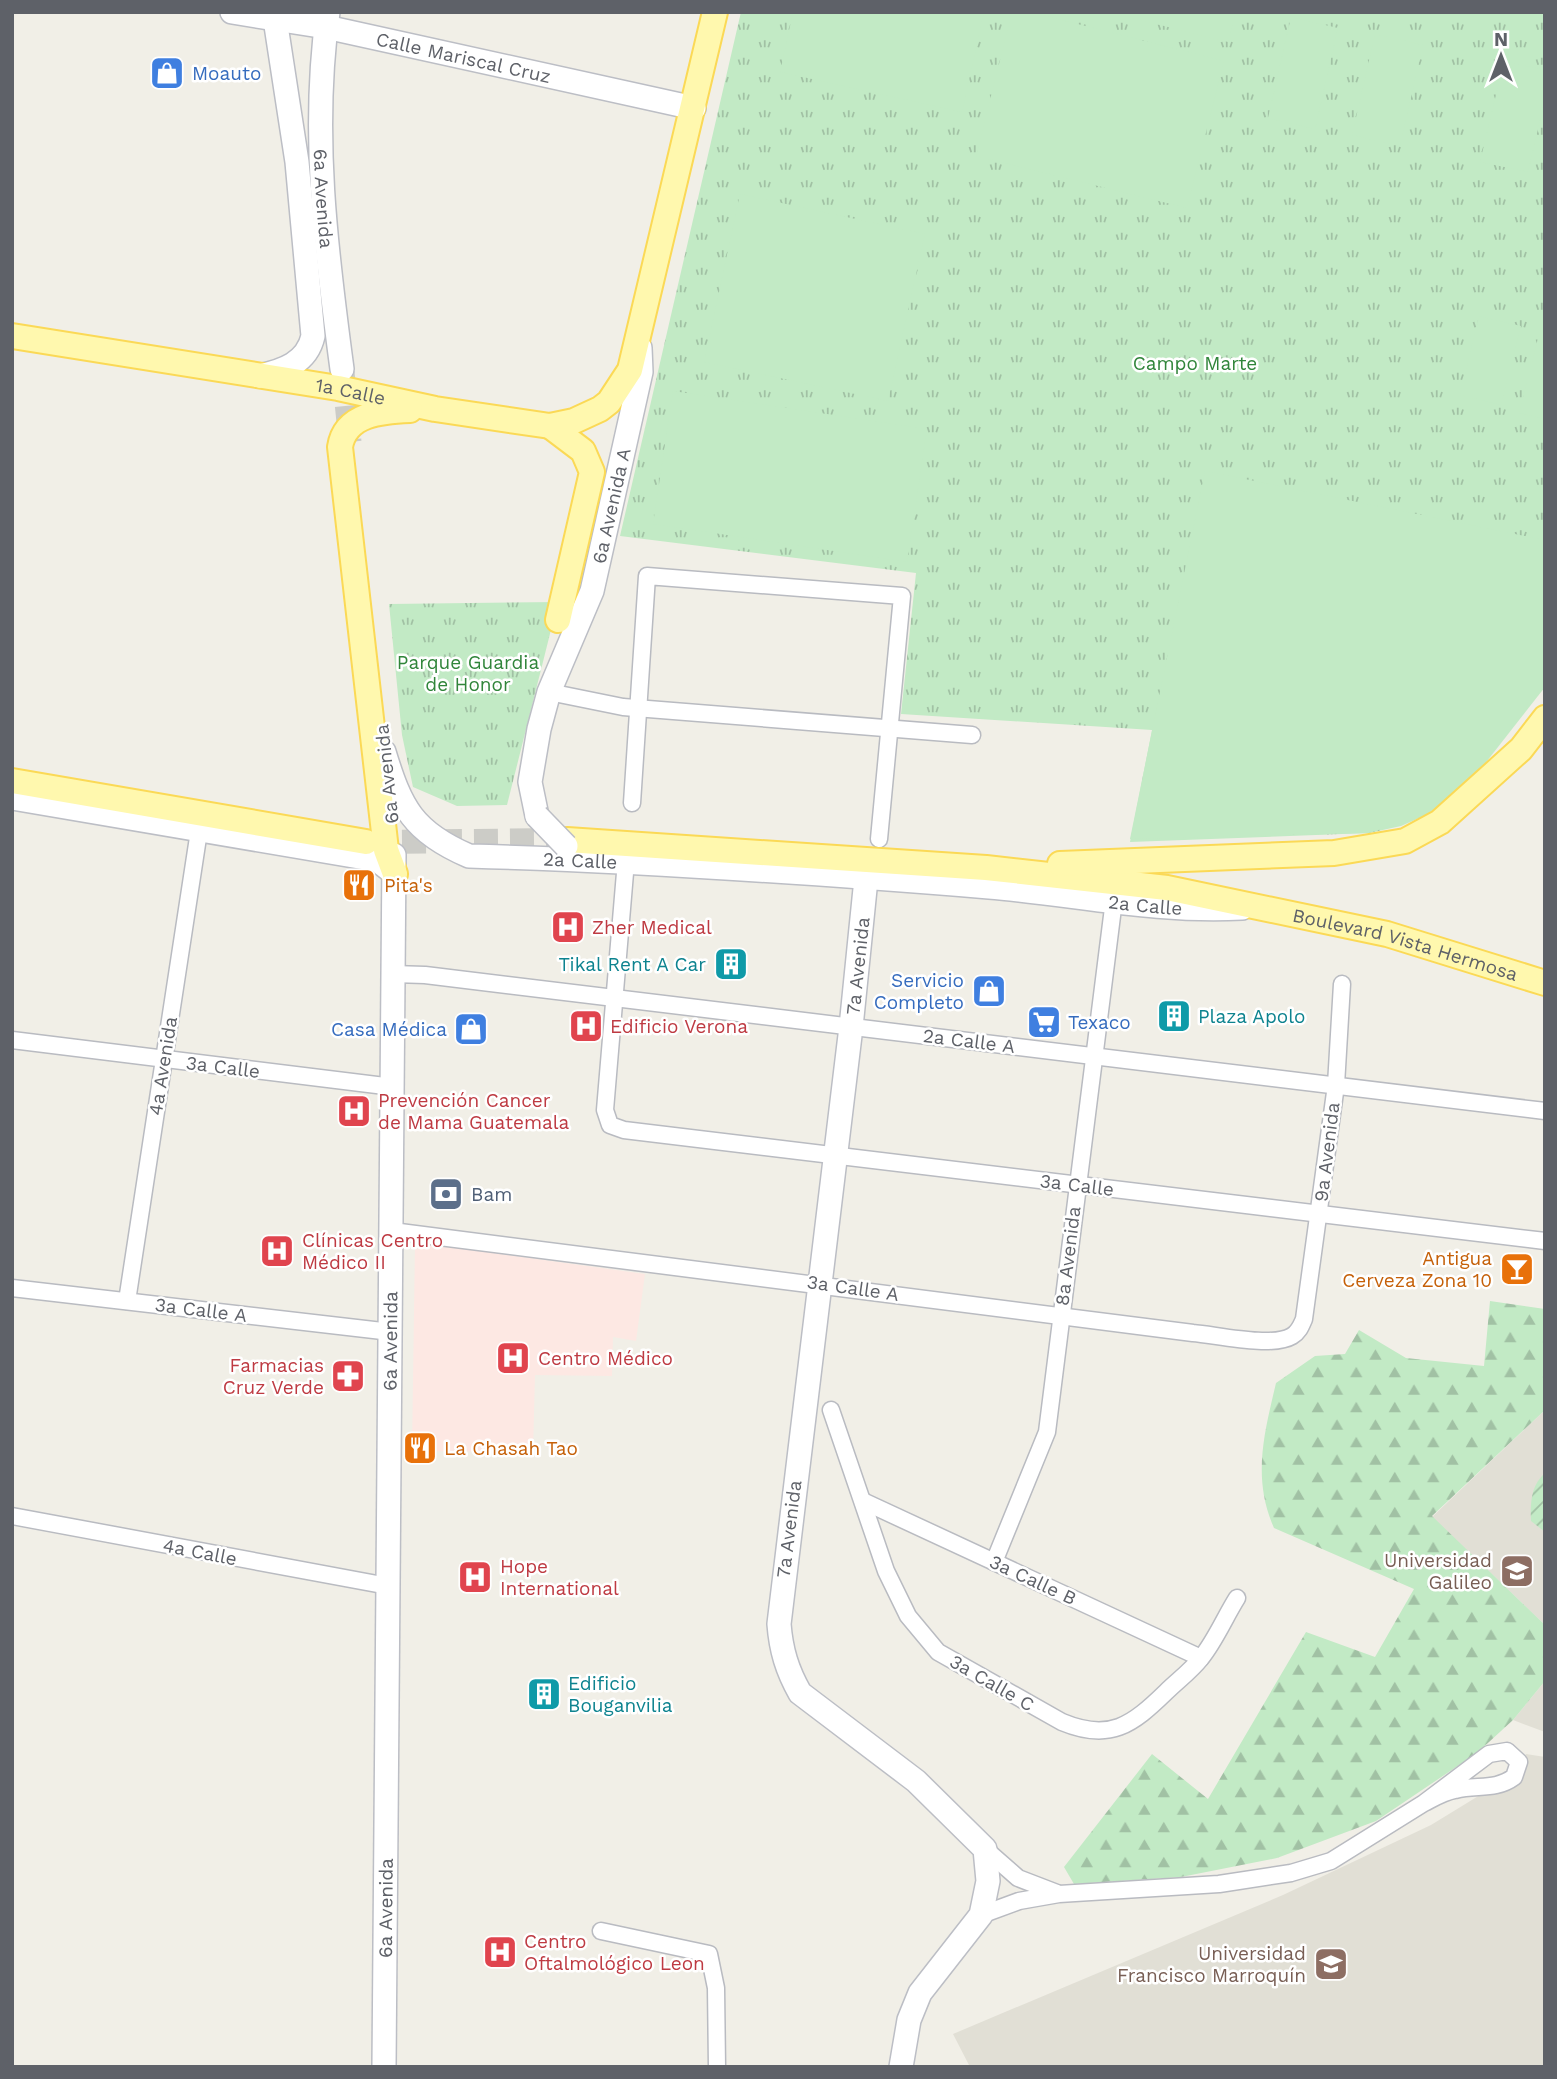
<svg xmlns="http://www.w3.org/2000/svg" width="1557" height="2079" font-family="'Work Sans',sans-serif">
  <defs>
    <pattern id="forest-firs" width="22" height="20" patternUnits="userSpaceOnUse" patternTransform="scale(1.75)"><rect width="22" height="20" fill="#c2eac5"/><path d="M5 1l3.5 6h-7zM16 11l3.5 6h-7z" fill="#a1c1a4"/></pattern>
    <pattern id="park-tufts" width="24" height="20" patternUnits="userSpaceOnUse" patternTransform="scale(1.75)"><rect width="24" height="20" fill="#c2eac5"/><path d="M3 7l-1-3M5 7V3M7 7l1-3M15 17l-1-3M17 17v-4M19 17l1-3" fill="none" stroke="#a1c1a4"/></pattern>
    <pattern id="garden-furrows" width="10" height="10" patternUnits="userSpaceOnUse" patternTransform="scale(1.75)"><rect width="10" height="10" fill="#c2eac5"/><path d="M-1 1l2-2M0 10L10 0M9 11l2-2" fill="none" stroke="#a1c1a4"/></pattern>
  </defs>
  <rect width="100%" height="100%" fill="#f1efe7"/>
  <!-- education -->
  <g fill="#e1dfd5">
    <polygon points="1545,1410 1545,1625 1432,1517"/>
    <polygon points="1545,1681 1545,1732 1513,1720"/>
    <polygon points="1526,1754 1545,1757 1545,2067 970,2067 953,2034 1283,1895 1431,1825 1516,1773"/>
  </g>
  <!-- medical -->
  <polygon fill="#fde8e3" points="415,1242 645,1274 636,1341 613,1337 612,1376 535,1375 533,1452 412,1451"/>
  <!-- forest -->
  <path fill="url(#forest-firs)" d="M 1490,1301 L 1545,1309 L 1545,1410 L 1432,1516 L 1545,1625 L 1545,1681 L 1513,1720 L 1477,1753 L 1376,1821 L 1277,1858 L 1181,1877 L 1074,1884 L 1064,1867 L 1152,1754 L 1208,1799 L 1306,1632 L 1375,1657 L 1414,1589 L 1274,1528 C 1252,1478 1264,1434 1276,1383 L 1315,1356 L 1345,1354 L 1359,1330 L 1406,1358 L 1484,1366 Z"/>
  <!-- park -->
  <g fill="url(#park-tufts)">
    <polygon points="741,12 1545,12 1545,687 1426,815 1401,826 1369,833 1130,842 1152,730 901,714 916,573 620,536"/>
    <polygon points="558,602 507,805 457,806 413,787 402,735 389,604"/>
  </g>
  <!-- garden -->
  <path fill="url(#garden-furrows)" d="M 1545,1473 L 1545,1532 L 1531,1521 C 1530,1503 1531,1485 1545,1473 Z"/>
  <!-- pitch -->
  <g fill="#c2eac5">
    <polygon points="793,12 984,12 962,112 780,72"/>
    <polygon points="1012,12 1030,12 1224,61 1187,208 976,156"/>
    <polygon points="1108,12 1236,12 1228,42"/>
    <polygon points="1291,17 1338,28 1315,129 1268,118"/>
    <polygon points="1375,34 1423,45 1400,146 1352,135"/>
    <polygon points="1504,61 1545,70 1545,99 1528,172 1480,162"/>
    <polygon points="740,194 925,234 888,401 704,362"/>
    <polygon points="1479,316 1521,326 1501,405 1460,395"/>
    <polygon points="1539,334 1545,335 1545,419 1519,413"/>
    <polygon points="673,391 927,429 907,562 653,524"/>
    <polygon points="1205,471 1545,540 1545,687 1469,784 1426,815 1369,833 1130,839"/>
  </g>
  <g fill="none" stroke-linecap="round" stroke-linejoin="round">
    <!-- secondary-tunnel -->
    <polyline stroke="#ccccc7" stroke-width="23" stroke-dasharray="23 11" stroke-linecap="butt" points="343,372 350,442"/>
    <!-- primary-tunnel -->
    <polyline stroke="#ccccc7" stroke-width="24" stroke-dasharray="24 12" stroke-linecap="butt" points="366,842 567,840"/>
    <!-- street casing -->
    <g stroke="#b9bbc1" stroke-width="19">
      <g id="street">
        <polyline points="549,692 623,707 972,735"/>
        <polyline points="632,803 647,576 902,596 879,839"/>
        <polyline points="626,861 605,1110 610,1125 624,1130 1545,1241"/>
        <polyline points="393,974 425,975 1545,1111"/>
        <polyline points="12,1040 393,1087"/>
        <path d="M 392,1231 L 1193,1333 C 1217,1335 1272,1348 1292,1336 C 1299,1332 1301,1326 1304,1319 L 1336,1085 L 1342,984"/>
        <polyline points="12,1288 391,1332"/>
        <polyline points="127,1301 199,831"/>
        <path d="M 831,1410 L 886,1571 L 908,1616 L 938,1652 L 1062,1722 C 1110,1742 1132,1725 1166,1692 C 1177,1681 1191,1671 1201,1658 C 1215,1641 1225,1617 1237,1598"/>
        <polyline points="865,1502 1201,1658"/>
        <polyline points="12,1516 388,1586"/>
        <polyline points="994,1562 1047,1432 1114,900"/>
        <polyline points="985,1849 1018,1878 1057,1893"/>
        <path d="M 981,1915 L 1019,1901 L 1059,1894 L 1219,1884 L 1291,1873 L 1331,1861 L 1424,1803 L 1489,1754 L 1507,1751 L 1519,1762 L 1514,1777 C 1495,1791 1476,1784 1455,1790 C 1444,1792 1434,1798 1424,1803"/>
        <polyline points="601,1931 709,1954 716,1988 717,2067"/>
      </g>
    </g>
    <!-- secondary casing -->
    <g stroke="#bcbec5" stroke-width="26">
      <g id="secondary">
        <path id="s1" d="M 232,12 L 326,27 L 694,108"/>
        <path id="s2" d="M 328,12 C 311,132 326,250 342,369"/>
        <path d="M 259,376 C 283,371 307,363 313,336 L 297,162 L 275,19"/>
        <path id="s3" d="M 384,752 C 401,808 413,832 469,856 C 642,861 816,873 989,887 C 1073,894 1158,913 1242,908"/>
        <polyline points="12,798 377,860 395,874"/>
        <path id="s4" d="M 537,816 L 530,782 L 539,729 L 549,692 L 592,591 L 641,372 L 640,348"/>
        <path d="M 866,879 L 851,1027 L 779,1624 C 781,1650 787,1670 800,1693 L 916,1781 L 985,1849 L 988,1881 L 981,1915 L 920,1993 L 909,2020 L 901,2067"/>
        <path id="s5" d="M 384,2067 L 394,855"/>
      </g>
    </g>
    <!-- primary casing -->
    <g stroke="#fbd956" stroke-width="28">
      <g id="primary">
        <path id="s6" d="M 12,336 L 338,388 L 435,409 L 550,426 L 574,421 L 600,409 L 609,402 L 630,370 L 715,12"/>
        <polyline points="550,426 583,451 592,472 558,620"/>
        <polyline points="12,781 366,842"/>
        <path id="s7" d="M 567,840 L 986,868 L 1167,888 L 1387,934 L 1545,983"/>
        <polyline points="1060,864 1334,853 1405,841 1440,822 1521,749 1545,718"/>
        <path d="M 395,874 L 386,850 L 340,447 C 345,414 382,411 410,410"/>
      </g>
    </g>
    <!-- street -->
    <use href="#street" stroke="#fff" stroke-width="16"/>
    <!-- secondary -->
    <use href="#secondary" stroke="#fff" stroke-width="23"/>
    <!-- primary -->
    <use href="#primary" stroke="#fff8ae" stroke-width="24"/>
    <!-- secondary-bridge casing -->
    <g stroke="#bcbec5" stroke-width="26" stroke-linecap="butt">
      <polyline id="secondary-bridge" points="537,816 566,846"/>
    </g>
    <!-- secondary-bridge -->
    <use href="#secondary-bridge" stroke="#fff" stroke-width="23"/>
  </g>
  <!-- icons -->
  <defs>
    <g id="shop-square" transform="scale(1.75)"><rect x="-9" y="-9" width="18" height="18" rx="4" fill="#3f7fe0" stroke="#fff"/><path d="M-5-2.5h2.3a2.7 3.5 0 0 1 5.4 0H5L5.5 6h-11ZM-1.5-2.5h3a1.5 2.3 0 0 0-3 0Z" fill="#fff"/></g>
    <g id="restaurant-square" transform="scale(1.75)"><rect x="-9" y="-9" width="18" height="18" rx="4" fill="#e8710a" stroke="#fff"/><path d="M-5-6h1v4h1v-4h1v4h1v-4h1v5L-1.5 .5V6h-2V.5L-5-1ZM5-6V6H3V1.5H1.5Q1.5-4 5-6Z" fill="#fff"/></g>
    <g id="hospital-square" transform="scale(1.75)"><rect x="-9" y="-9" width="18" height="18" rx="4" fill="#e0444e" stroke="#fff"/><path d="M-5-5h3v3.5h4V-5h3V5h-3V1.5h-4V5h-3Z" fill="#fff"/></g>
    <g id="building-square" transform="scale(1.75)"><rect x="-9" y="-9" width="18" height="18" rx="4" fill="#0f9aa8" stroke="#fff"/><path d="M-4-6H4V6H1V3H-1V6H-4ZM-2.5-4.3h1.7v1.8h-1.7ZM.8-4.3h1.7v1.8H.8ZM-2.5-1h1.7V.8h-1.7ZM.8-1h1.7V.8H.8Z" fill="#fff"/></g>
    <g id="supermarket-square" transform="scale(1.75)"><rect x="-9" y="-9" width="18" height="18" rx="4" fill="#3f7fe0" stroke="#fff"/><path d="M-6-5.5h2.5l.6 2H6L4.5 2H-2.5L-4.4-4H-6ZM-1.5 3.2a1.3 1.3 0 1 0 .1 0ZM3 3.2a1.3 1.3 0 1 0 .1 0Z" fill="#fff"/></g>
    <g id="bank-square" transform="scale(1.75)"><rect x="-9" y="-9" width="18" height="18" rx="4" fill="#5c6f8a" stroke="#fff"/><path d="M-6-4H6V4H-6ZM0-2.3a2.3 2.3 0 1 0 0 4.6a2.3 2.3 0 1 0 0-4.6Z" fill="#fff"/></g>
    <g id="bar-square" transform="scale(1.75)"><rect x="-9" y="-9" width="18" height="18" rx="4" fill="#e8710a" stroke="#fff"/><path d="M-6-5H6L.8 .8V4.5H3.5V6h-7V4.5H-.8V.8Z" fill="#fff"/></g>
    <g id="pharmacy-square" transform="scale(1.75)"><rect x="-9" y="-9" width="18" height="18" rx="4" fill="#e0444e" stroke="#fff"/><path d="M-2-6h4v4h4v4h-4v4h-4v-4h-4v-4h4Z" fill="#fff"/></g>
    <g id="university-square" transform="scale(1.75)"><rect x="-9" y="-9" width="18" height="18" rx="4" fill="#8d6e63" stroke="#fff"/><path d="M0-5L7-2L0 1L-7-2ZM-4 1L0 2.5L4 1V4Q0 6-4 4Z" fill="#fff"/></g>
  </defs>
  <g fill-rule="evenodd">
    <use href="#shop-square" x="167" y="73"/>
    <use href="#restaurant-square" x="359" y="885"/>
    <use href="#hospital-square" x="568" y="927"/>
    <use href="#building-square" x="731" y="964"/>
    <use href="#shop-square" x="989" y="991"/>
    <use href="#building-square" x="1174" y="1016"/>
    <use href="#supermarket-square" x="1044" y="1022"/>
    <use href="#hospital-square" x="586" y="1026"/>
    <use href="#shop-square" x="471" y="1029"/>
    <use href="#hospital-square" x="354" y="1111"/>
    <use href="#bank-square" x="446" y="1194"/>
    <use href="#hospital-square" x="277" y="1251"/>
    <use href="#bar-square" x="1517" y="1269"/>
    <use href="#hospital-square" x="513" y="1358"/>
    <use href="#pharmacy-square" x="348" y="1376"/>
    <use href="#restaurant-square" x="420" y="1448"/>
    <use href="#university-square" x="1517" y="1571"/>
    <use href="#hospital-square" x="475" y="1577"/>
    <use href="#building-square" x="544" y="1694"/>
    <use href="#hospital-square" x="500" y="1952"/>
    <use href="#university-square" x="1331" y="1964"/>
  </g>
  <g text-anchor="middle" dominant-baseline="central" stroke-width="5" stroke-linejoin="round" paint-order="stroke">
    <!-- street labels -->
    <g font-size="19" fill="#5e6168" stroke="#fff">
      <text stroke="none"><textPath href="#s1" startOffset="236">Calle Mariscal Cruz</textPath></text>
      <text stroke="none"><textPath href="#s2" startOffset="187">6a Avenida</textPath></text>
      <text stroke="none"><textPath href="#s6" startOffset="343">1a Calle</textPath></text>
      <text stroke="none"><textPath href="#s4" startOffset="324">6a Avenida A</textPath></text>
      <text transform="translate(387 774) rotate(-96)">6a Avenida</text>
      <text stroke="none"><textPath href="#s3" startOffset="252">2a Calle</textPath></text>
      <text stroke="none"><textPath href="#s3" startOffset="819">2a Calle</textPath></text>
      <text stroke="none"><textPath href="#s7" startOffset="847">Boulevard Vista Hermosa</textPath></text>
      <text transform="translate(858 966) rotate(-84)">7a Avenida</text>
      <text transform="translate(969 1041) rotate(7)">2a Calle A</text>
      <text transform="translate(163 1066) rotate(-81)">4a Avenida</text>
      <text transform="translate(223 1067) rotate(7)">3a Calle</text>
      <text transform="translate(1327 1152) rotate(-83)">9a Avenida</text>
      <text transform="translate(1077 1185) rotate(7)">3a Calle</text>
      <text transform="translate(1068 1256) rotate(-83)">8a Avenida</text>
      <text transform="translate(853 1288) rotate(8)">3a Calle A</text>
      <text transform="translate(201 1310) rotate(7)">3a Calle A</text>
      <text stroke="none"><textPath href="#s5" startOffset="726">6a Avenida</textPath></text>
      <text transform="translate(789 1529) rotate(-83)">7a Avenida</text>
      <text transform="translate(200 1552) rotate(11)">4a Calle</text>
      <text transform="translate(1033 1580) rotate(25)">3a Calle B</text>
      <text transform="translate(992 1683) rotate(30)">3a Calle C</text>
      <text stroke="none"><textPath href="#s5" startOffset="159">6a Avenida</textPath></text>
    </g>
    <!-- shop labels -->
    <g font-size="19" fill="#366cbe" stroke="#fff" text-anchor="start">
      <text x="192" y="73">Moauto</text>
      <text x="964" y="980" text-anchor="end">Servicio<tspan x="964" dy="22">Completo</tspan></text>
      <text x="1068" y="1022">Texaco</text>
      <text x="447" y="1029" text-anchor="end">Casa Médica</text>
    </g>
    <!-- park labels -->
    <g font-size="19" fill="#30853a" stroke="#fff">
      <text x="1195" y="363">Campo Marte</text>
      <text x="468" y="662">Parque Guardia<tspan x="468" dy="22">de Honor</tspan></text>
    </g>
    <!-- food labels -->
    <g font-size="19" fill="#c56008" stroke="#fff" text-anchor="start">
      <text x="384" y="885">Pita's</text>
      <text x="1492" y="1258" text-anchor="end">Antigua<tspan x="1492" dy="22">Cerveza Zona 10</tspan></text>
      <text x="444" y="1448">La Chasah Tao</text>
    </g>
    <!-- health labels -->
    <g font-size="19" fill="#be3a42" stroke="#fff" text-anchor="start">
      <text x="592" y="927">Zher Medical</text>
      <text x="610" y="1026">Edificio Verona</text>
      <text x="378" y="1100">Prevención Cancer<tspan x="378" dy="22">de Mama Guatemala</tspan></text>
      <text x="302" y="1240">Clínicas Centro<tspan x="302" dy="22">Médico II</tspan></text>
      <text x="538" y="1358">Centro Médico</text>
      <text x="324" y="1365" text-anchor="end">Farmacias<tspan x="324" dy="22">Cruz Verde</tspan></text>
      <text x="500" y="1566">Hope<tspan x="500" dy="22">International</tspan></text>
      <text x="524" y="1941">Centro<tspan x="524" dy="22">Oftalmológico Leon</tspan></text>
    </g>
    <!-- culture labels -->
    <g font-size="19" fill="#0d838f" stroke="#fff" text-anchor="start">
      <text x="706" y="964" text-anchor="end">Tikal Rent A Car</text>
      <text x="1198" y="1016">Plaza Apolo</text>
      <text x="568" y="1683">Edificio<tspan x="568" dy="22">Bouganvilia</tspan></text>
    </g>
    <!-- service labels -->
    <g font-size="19" fill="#4e5e75" stroke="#fff" text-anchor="start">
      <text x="471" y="1194">Bam</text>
    </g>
    <!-- education labels -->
    <g font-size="19" fill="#785e54" stroke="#fff" text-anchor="end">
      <text x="1492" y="1560">Universidad<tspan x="1492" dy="22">Galileo</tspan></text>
      <text x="1306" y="1953">Universidad<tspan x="1306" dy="22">Francisco Marroquín</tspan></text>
    </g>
  </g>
  <!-- border -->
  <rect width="1557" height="2079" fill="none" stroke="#5e6168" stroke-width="28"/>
  <!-- north arrow -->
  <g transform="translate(1501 56)" stroke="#ffffff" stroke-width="5" paint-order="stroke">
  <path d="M0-5L12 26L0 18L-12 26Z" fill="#5e6168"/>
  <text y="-10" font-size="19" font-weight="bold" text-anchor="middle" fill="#5e6168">N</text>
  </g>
</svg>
